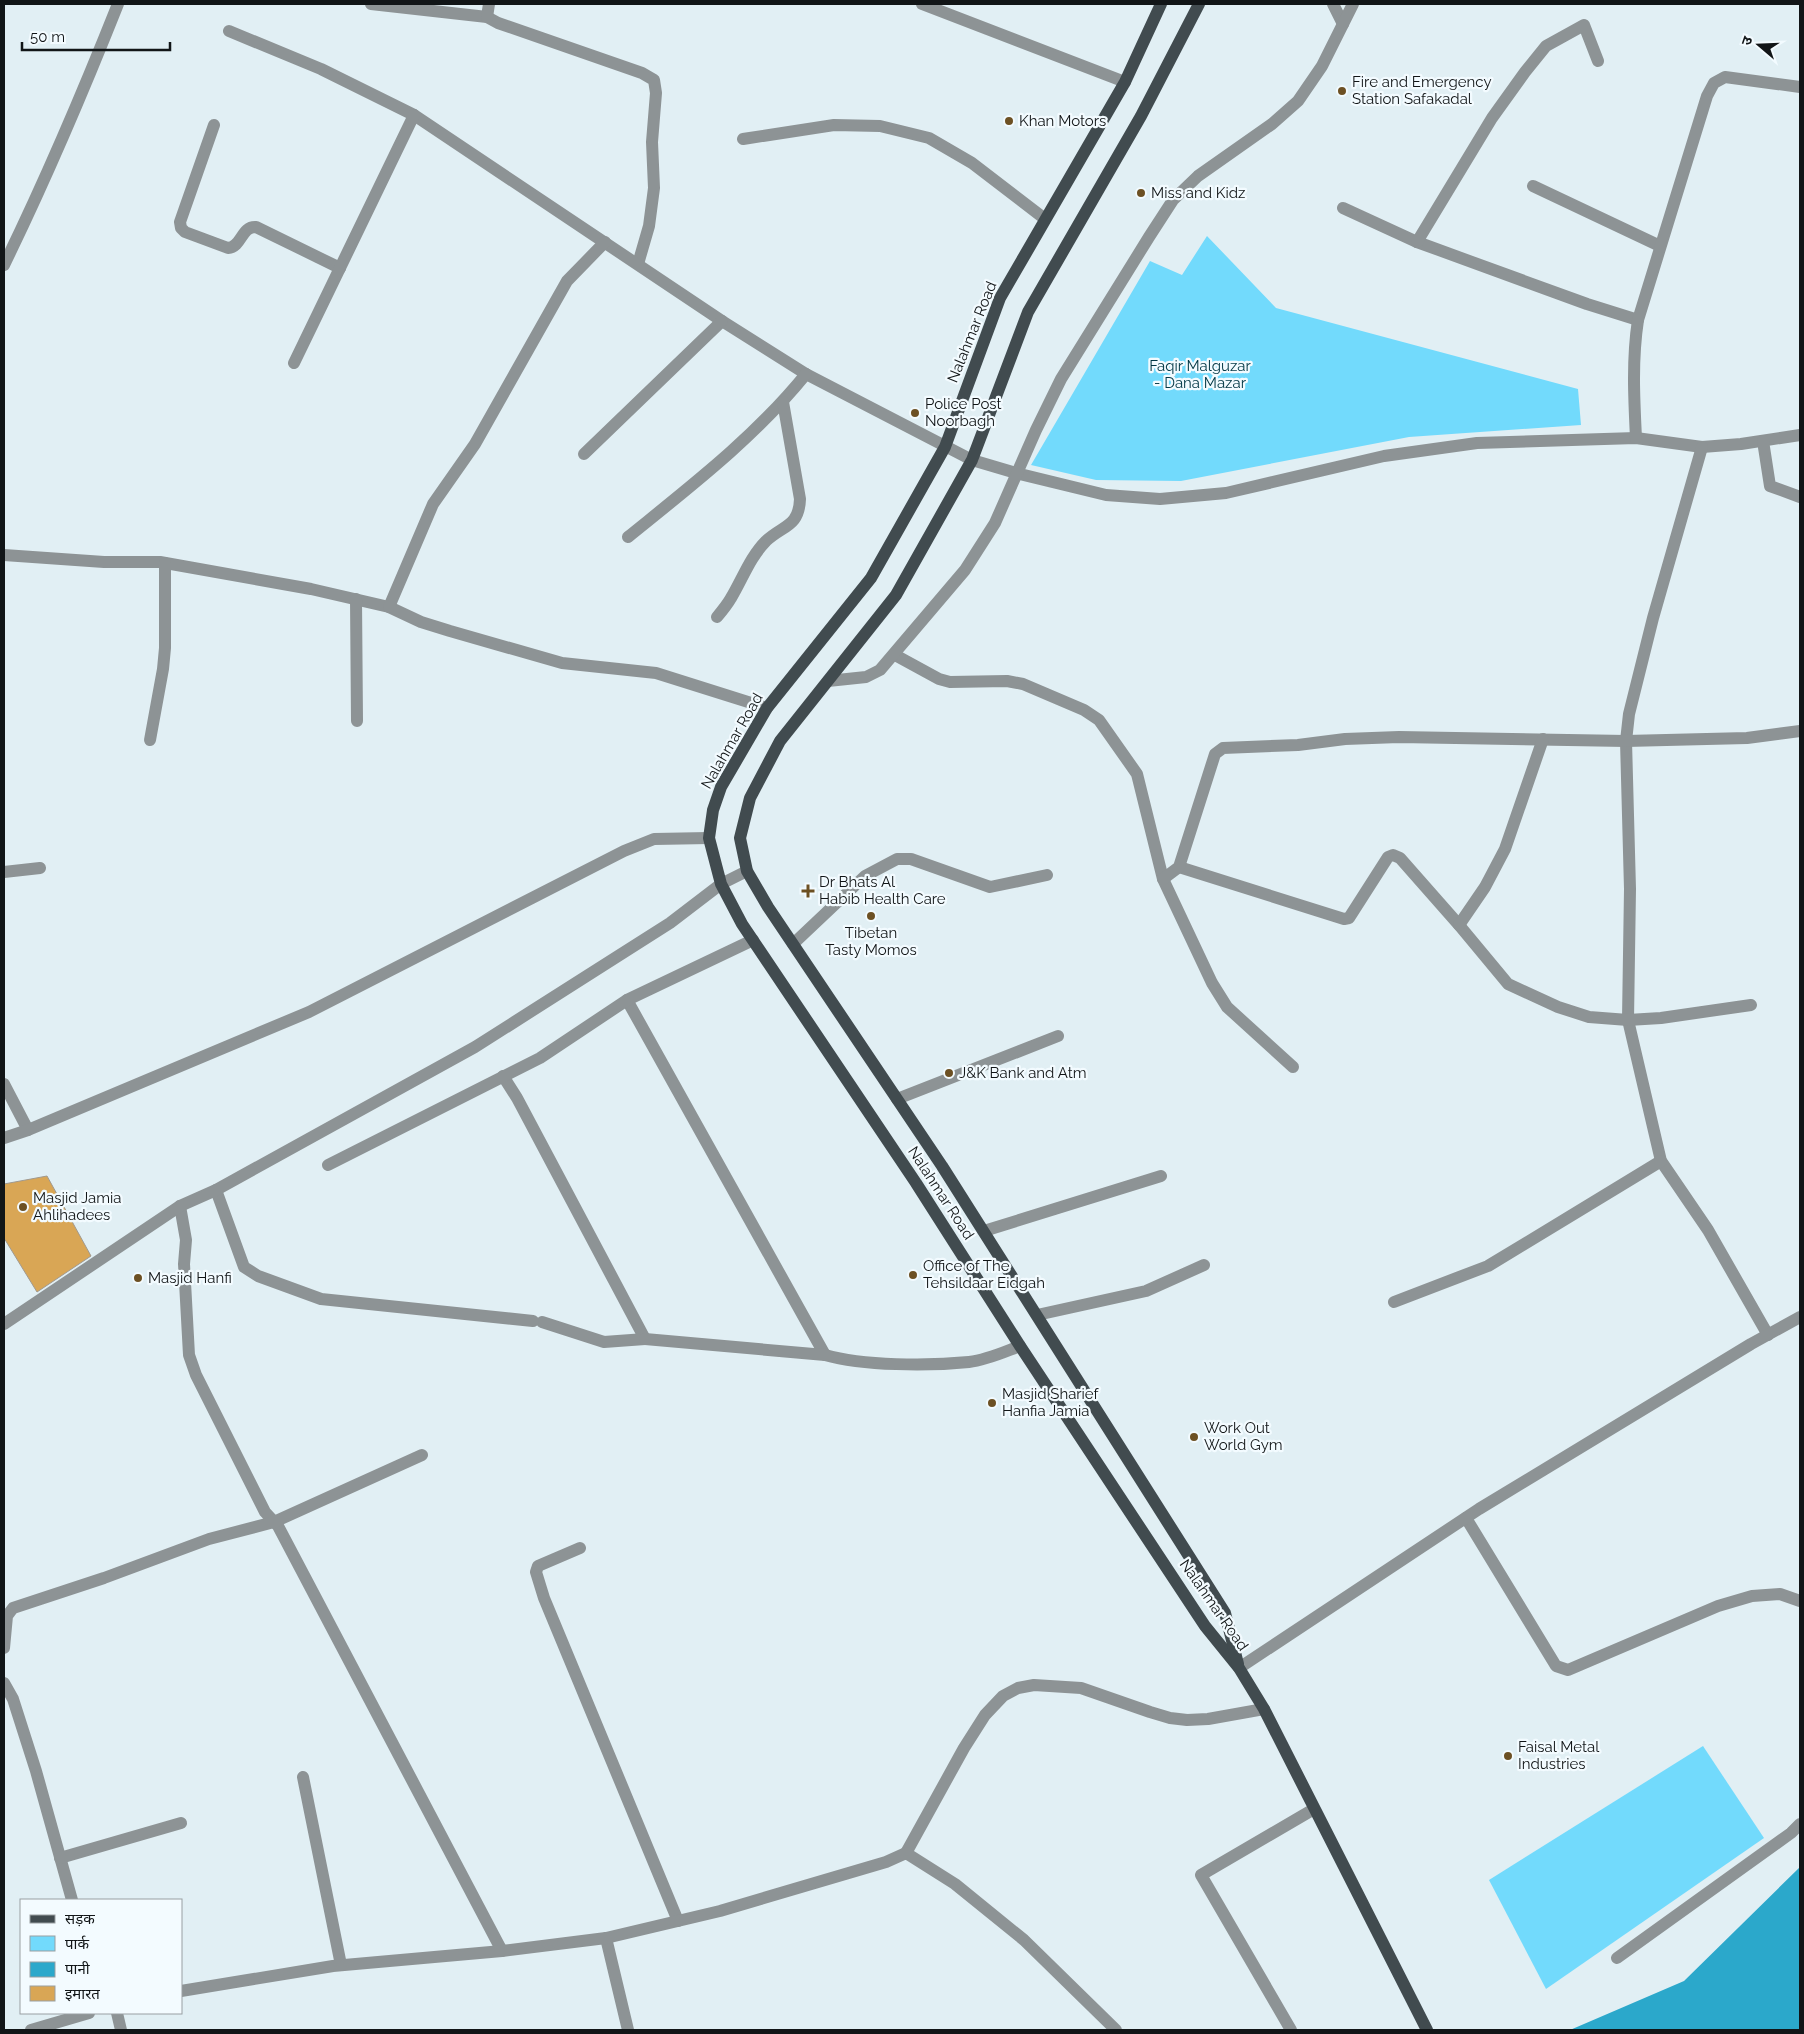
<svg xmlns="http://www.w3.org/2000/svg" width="1804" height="2034" font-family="Raleway,'Noto Sans Devanagari',sans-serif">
  <rect width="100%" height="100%" fill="#e1eff4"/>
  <!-- green -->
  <g fill="#72dafc">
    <polygon points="1207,236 1276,308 1578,389 1581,425 1409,437 1181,481 1096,480 1031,465 1150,261 1182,275"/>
    <polygon points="1703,1746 1764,1838 1546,1989 1489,1880"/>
  </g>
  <!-- water -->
  <polygon fill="#2ba8cb" points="1800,1867 1800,2030 1570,2030 1684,1981"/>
  <!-- building -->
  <polygon fill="#d9a655" stroke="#a0998f" points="47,1176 91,1256 37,1292 4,1238 4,1184"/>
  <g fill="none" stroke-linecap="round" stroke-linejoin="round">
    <!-- minor -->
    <g stroke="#8d9395" stroke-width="12">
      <polyline points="371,4 487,17 498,23 642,73 654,80 656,93 652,142 654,188 649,226 638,264"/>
      <polyline points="922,4 1125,82"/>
      <polyline points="1333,4 1343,24"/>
      <polyline points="487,17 489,4"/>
      <polyline points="229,31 321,69 414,115 722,321 806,374 972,460 1016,473 1106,495 1160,499 1226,493 1384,456 1477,443 1636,438 1702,447 1741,444 1800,435"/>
      <path d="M 214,125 L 180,222 L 181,228 L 185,232 L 228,248 C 242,247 241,226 256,227 L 340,268"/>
      <polyline points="743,139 834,125 880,126 929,138 972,163 1045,219"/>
      <polyline points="1533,186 1660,246"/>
      <polyline points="1343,208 1417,242 1587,304 1638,320"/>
      <polyline points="1417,242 1492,118 1525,72 1546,46 1584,25 1598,61"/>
      <path d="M 4,265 C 46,179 83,92 118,4"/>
      <polyline points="294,363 414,115"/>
      <path d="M 1636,438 C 1634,398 1632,359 1638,320 L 1707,96 L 1714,83 L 1725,77 L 1800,87"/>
      <polyline points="1763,441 1770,486 1800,497"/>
      <polyline points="1702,447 1653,618 1629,714 1626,741 1630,889 1628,1020 1661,1161 1708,1230 1768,1335"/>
      <polyline points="584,454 722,321"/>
      <path d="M 628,537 C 691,486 755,437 806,374"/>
      <polyline points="4,555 104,562 160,562 311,589 389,607 421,622 450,631 562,663 656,673 767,708"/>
      <polyline points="356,599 357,721"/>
      <polyline points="389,607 433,504 475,444 567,281 605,242"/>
      <path d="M 717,617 C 722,611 727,605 731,598 C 742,580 750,557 766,541 C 783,525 799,527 800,499 L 783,402"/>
      <polyline points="895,655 939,679 950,682 1007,681 1023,684 1084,710 1099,720 1137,774 1163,879 1212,983 1227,1007 1293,1067"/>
      <polyline points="828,681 866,677 880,670 965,570 995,523 1036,430 1061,379 1149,237 1173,200 1198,176 1272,124 1298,101 1322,66 1353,4"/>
      <polyline points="150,740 163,669 165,648 165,563"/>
      <polyline points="1179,867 1344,919 1349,918 1388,857 1393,855 1400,858 1459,925 1508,984 1558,1007 1589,1017 1628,1020 1661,1018 1751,1005"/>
      <polyline points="4,872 40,868"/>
      <polyline points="1163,879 1179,867 1215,754 1223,748 1298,745 1345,739 1399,737 1626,741 1747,738 1800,731"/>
      <polyline points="1459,925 1485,887 1505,849 1543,739"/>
      <polyline points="793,944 865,876 897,859 911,859 990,887 1047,875"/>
      <polyline points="627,1000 825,1355"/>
      <polyline points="503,1076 517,1098 645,1339 604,1342 542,1322"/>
      <polyline points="4,1084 28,1130"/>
      <polyline points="897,1099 1058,1036"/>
      <polyline points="4,1138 28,1130 309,1012 624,851 654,839 709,838"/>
      <polyline points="328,1165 540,1058 627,1000 753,940"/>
      <polyline points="216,1190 244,1267 258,1276 321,1299 533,1321"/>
      <polyline points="180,1206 186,1240 184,1264 189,1355 196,1375 265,1512 278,1526 502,1951"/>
      <polyline points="984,1231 1161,1176"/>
      <polyline points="1394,1302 1488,1266 1661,1161"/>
      <polyline points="1037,1315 1146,1291 1204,1265"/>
      <polyline points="4,1324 180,1206 216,1190 475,1047 670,923 721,884 747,871"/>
      <path d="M 645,1339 L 825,1355 C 863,1366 929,1366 969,1362 C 987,1360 1004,1352 1020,1346"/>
      <polyline points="1466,1518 1556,1666 1568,1670 1718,1606 1752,1596 1780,1594 1800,1601"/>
      <polyline points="580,1548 538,1566 536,1572 544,1598 678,1921"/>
      <polyline points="4,1648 7,1616 13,1608 104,1578 209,1539 274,1522 422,1455"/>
      <polyline points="1239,1668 1479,1509 1751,1344 1800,1317"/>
      <polyline points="4,1683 13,1699 36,1771 72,1900"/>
      <polyline points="303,1777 341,1965"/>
      <polyline points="906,1853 964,1748 985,1715 1003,1696 1018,1688 1034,1685 1081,1688 1150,1712 1170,1718 1187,1720 1208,1719 1264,1709"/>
      <polyline points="60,1858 181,1823"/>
      <polyline points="606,1938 628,2030"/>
      <polyline points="1617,1958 1791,1833 1800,1824"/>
      <polyline points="181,1991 333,1966 502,1951 606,1938 720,1911 886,1862 906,1853 955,1884 1024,1940 1116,2030"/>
      <polyline points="117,2013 121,2030"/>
      <polyline points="31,2030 89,2013"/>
      <polyline points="1291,2030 1201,1875 1314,1809"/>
    </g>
    <!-- major -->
    <g stroke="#414b4f" stroke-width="12">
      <polyline points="1161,4 1125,82 1000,298 945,447 871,578 767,708 721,787 713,810 709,838 721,884 742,924 916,1183 1020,1346 1205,1626 1239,1668 1264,1709 1427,2030"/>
      <polyline points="1199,4 1141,116 1028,312 972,460 896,595 780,741 750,798 740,838 747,871 768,907 942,1166 1225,1613 1238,1664"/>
    </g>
  </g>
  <!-- markers -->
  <g fill="#6c5023" stroke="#f3fbff" stroke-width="2">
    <circle cx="1342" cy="91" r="5"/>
    <circle cx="1009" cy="121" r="5"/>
    <circle cx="1141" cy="193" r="5"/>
    <circle cx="915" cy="413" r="5"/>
    <path d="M805.5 883.5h5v5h5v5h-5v5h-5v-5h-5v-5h5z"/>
    <circle cx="871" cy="916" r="5"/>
    <circle cx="949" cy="1073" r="5"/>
    <circle cx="23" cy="1207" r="5"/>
    <circle cx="913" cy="1275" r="5"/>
    <circle cx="138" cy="1278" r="5"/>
    <circle cx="992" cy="1403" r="5"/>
    <circle cx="1194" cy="1437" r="5"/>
    <circle cx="1508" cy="1756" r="5"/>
  </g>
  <g text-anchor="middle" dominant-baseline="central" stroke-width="4.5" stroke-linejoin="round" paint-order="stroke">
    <!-- poi labels -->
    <g font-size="15" fill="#111517" stroke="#f3fbff" text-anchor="start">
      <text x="1352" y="82">Fire and Emergency<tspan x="1352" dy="17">Station Safakadal</tspan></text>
      <text x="1019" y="121">Khan Motors</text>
      <text x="1151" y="193">Miss and Kidz</text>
      <text x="925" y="404">Police Post<tspan x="925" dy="17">Noorbagh</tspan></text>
      <text x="819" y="882">Dr Bhats Al<tspan x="819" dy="17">Habib Health Care</tspan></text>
      <text x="871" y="933" text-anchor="middle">Tibetan<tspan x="871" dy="17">Tasty Momos</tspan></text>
      <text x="959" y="1073">J&amp;K Bank and Atm</text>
      <text x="33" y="1198">Masjid Jamia<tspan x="33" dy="17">Ahlihadees</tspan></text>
      <text x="923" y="1266">Office of The<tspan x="923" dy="17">Tehsildaar Eidgah</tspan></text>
      <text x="148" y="1278">Masjid Hanfi</text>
      <text x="1002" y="1394">Masjid Sharief<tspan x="1002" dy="17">Hanfia Jamia</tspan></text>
      <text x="1204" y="1428">Work Out<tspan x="1204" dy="17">World Gym</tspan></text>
      <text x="1518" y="1747">Faisal Metal<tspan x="1518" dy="17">Industries</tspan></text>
    </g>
    <!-- street labels -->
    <g font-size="15" fill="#111517" stroke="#f3fbff">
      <text transform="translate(972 332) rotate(-68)">Nalahmar Road</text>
      <text transform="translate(732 741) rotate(-60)">Nalahmar Road</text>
      <text transform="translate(941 1193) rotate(57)">Nalahmar Road</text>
      <text transform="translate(1214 1605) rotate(55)">Nalahmar Road</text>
    </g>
    <!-- park labels -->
    <g font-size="15" fill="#003644" stroke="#f3fbff">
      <text x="1200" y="366">Faqir Malguzar<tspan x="1200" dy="17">- Dana Mazar</tspan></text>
    </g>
  </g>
  <!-- border -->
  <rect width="1804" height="2034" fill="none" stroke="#111517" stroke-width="10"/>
  <!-- legend -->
  <rect x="20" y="1899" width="162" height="115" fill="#f3fbff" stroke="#999fa2"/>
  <rect x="30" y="1915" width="25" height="8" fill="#414b4f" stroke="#999fa2"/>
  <text x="65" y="1924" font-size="15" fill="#111517">सड़क</text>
  <rect x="30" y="1936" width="25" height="15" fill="#72dafc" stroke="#999fa2"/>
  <text x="65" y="1949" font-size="15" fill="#111517">पार्क</text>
  <rect x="30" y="1962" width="25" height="15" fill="#2ba8cb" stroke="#999fa2"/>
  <text x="65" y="1974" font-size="15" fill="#111517">पानी</text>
  <rect x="30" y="1986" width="25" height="15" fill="#d9a655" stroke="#999fa2"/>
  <text x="65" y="1999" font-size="15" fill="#111517">इमारत</text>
  <!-- north arrow -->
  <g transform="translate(1759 45) rotate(289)" stroke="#f3fbff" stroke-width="4" paint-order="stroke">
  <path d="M0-4L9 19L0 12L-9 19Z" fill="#111517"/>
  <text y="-8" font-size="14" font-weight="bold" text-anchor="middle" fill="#111517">उ</text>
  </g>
  <!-- scale -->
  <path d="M22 42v8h148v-8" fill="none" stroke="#111517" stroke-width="2.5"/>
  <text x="30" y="42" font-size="15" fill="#111517" stroke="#f3fbff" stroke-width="4" paint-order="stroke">50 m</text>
</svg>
